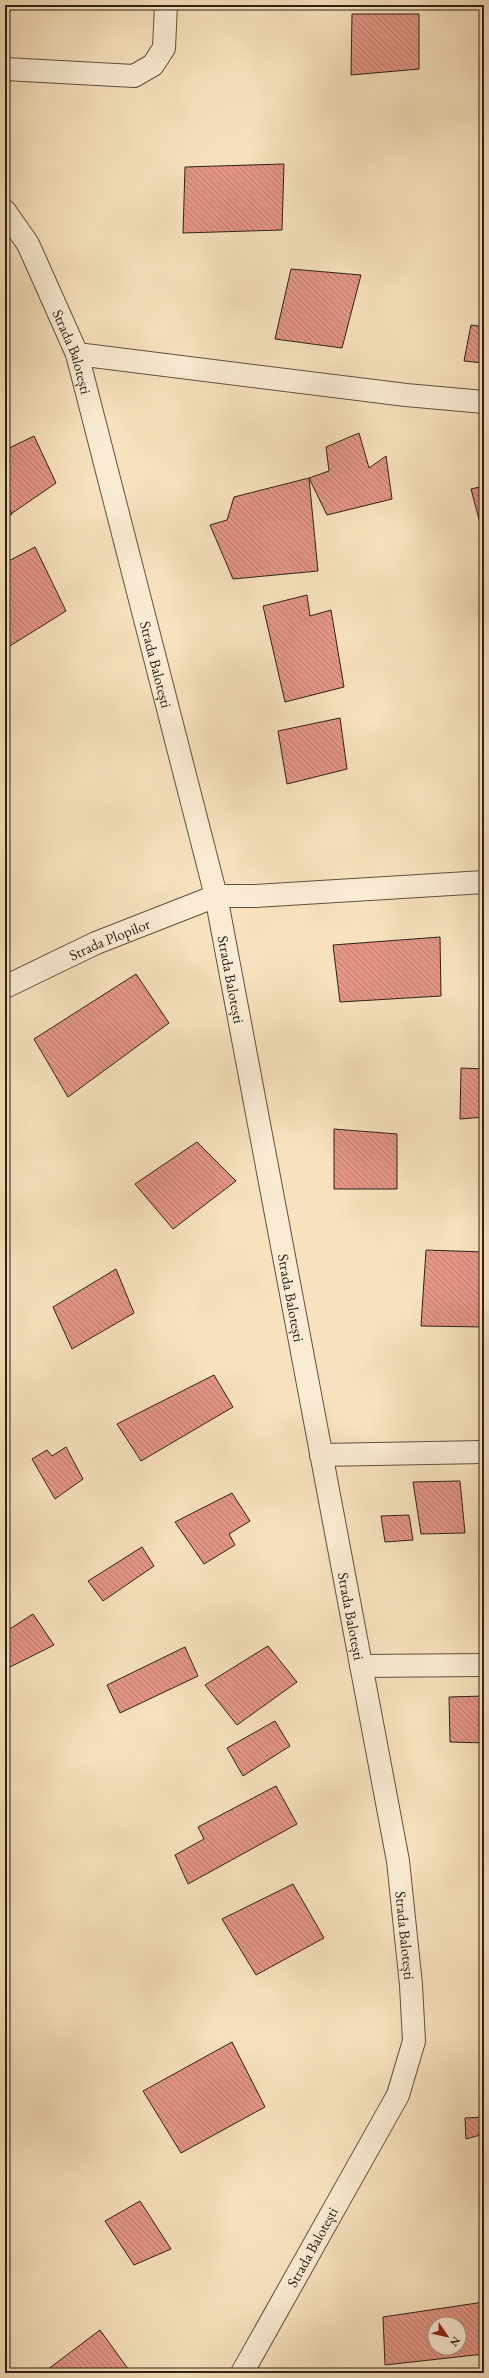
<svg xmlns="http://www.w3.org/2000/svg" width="489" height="2378" font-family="'EB Garamond',serif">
  <defs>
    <pattern id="building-back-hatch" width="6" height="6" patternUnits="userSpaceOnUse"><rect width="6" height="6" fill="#e59687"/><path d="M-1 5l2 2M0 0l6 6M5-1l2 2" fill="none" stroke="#ba7a6e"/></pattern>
  </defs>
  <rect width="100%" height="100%" fill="#f7e2bd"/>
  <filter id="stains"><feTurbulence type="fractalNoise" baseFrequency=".005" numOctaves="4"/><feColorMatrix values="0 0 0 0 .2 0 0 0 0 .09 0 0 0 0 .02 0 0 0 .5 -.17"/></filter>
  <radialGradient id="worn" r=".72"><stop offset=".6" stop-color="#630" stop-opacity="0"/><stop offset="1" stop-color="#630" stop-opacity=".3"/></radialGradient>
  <!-- building -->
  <g fill="url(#building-back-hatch)" stroke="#2c2019" fill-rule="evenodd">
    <polygon points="352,14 419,14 419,69 351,75"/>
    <polygon points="284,164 282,230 183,233 185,167"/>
    <polygon points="291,269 361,275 342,348 275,339"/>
    <polygon points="471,325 484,327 484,363 464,361"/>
    <polygon points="359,433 369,468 386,456 392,499 327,515 309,478 329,471 326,447"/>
    <polygon points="34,436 56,483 5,518 5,450"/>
    <polygon points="309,478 318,571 233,579 210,525 227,520 234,497"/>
    <polygon points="484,486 484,538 471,489"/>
    <polygon points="5,501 12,514 5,518"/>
    <polygon points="35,547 66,611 5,649 5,563"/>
    <polygon points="307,595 310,616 331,610 344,687 285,702 263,606"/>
    <polygon points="340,718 347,769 287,784 278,731"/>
    <polygon points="440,937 441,996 340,1002 333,945"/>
    <polygon points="136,974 169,1023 68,1097 34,1039"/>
    <polygon points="461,1068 484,1069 484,1117 460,1119"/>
    <polygon points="334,1129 397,1134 397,1189 334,1189"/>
    <polygon points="197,1142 236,1181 173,1229 135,1184"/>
    <polygon points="426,1250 484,1252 484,1327 421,1326"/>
    <polygon points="116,1269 134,1313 72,1349 53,1307"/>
    <polygon points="214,1375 233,1407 141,1461 117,1424"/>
    <polygon points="66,1447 83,1479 55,1499 32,1459 47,1450 52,1456"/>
    <polygon points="460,1481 465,1533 421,1534 413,1482"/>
    <polygon points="232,1493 250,1521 229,1534 235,1545 204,1564 175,1522"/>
    <polygon points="409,1515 413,1540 385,1542 381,1516"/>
    <polygon points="142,1547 154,1566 103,1601 88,1581"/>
    <polygon points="33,1614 54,1645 8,1668 5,1663 5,1632"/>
    <polygon points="268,1646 297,1682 237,1725 205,1685"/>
    <polygon points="185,1647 198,1676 120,1713 107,1685"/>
    <polygon points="484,1696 484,1743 450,1742 449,1697"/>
    <polygon points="275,1721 290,1746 243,1776 227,1748"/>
    <polygon points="276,1786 297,1824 188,1884 175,1855 204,1839 198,1827"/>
    <polygon points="293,1884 324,1938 256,1975 222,1919"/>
    <polygon points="232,2042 265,2107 181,2153 143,2091"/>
    <polygon points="484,2117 484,2134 466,2139 465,2118"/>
    <polygon points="140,2201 171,2249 134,2265 105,2221"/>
    <path d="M 484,2302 L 484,2354 L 385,2365 L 383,2317 ZM 435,2324 L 459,2324 L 459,2348 L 435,2348 Z"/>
    <polygon points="100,2330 131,2373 43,2373"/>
  </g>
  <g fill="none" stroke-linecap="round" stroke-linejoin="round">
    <!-- minor casing -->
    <g stroke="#5f5042" stroke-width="24">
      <g id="minor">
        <polyline points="5,69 134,76 153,65 164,48 166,5"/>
        <path id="s1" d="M 5,211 L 28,244 L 77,354 L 216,896 L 398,1861 L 411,1985 L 414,2041 L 398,2095 L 242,2373"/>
        <polyline points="77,354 406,395 484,402"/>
        <path id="s2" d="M 5,987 L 96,943 L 216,896 L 255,896 L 484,882"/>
        <polyline points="321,1455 484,1452"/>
        <polyline points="361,1666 484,1665"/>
      </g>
    </g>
    <!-- minor -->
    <use href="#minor" stroke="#faecd4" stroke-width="22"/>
  </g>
  <g text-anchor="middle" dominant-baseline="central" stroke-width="4" stroke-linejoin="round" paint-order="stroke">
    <!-- street labels -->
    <g font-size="15" fill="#2c2019" stroke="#faecd4">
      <text stroke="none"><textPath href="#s1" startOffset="157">Strada Balotești</textPath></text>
      <text stroke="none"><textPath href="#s1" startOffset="481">Strada Balotești</textPath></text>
      <text stroke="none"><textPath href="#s2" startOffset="115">Strada Plopilor</textPath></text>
      <text stroke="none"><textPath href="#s1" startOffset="805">Strada Balotești</textPath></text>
      <text stroke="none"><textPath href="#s1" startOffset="1129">Strada Balotești</textPath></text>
      <text stroke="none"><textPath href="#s1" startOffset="1453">Strada Balotești</textPath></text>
      <text stroke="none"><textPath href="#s1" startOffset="1777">Strada Balotești</textPath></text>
      <text transform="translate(312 2247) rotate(-61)">Strada Balotești</text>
    </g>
  </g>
  <!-- margin -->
  <rect width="489" height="2378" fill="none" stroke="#f7e2bd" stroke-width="20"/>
  <rect x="6" y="6" width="477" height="2366" fill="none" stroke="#2c2019" stroke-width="2"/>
  <rect x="10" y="10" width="469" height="2358" fill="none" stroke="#2c2019"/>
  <!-- north arrow -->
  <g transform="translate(447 2336) rotate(124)"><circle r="19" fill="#faecd4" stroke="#a89a89"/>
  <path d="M0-3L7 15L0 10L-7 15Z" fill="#8f2418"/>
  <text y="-6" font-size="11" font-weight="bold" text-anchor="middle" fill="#2c2019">N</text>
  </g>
  <rect width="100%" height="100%" filter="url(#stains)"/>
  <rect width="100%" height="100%" fill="url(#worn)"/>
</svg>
